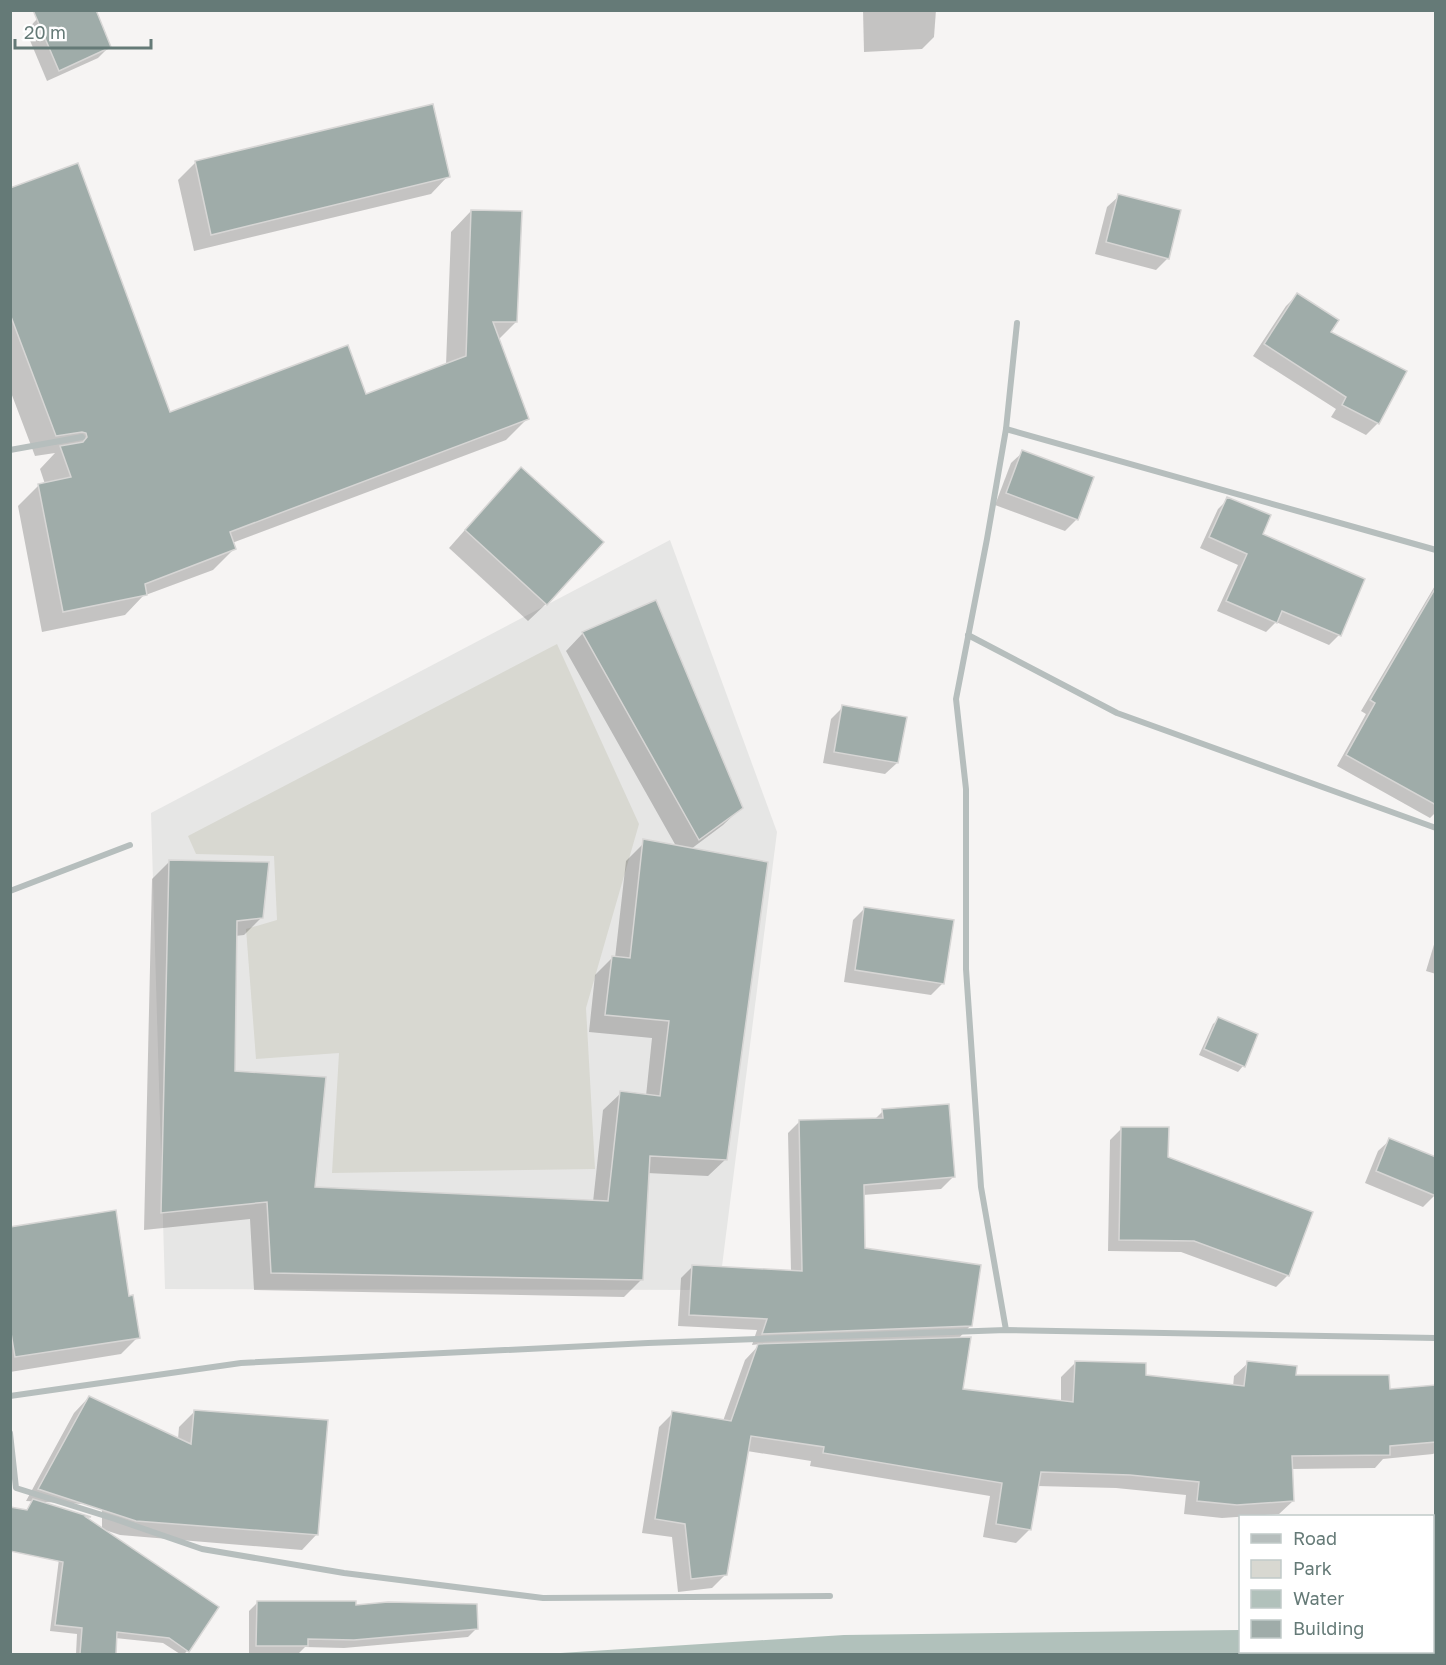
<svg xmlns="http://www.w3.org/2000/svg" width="1446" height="1665" font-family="'Golos Text',sans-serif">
  <rect width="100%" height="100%" fill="#f6f4f3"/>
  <!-- built -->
  <polygon fill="#e6e6e5" points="670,540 777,832 719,1290 165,1289 151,813"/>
  <!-- green -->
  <polygon fill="#d8d8d1" points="557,644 639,824 586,1008 595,1169 332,1173 339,1053 256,1059 246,929 277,920 274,856 196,854 188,836"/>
  <!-- water -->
  <polygon fill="#b1c1bb" points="1433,1627 1435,1627 1435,1654 545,1654 844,1635 1240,1630 1240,1652 1432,1652"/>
  <!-- shadow -->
  <g fill="#0003">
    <polygon points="863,10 936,10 934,37 922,49 864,52"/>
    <polygon points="37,19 109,47 98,58 47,81 26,31"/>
    <polygon points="196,162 448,176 431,194 194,251 178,180"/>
    <polygon points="10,190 169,414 365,396 446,365 451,232 471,211 516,322 498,340 527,419 506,440 232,543 234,549 213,570 143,596 125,615 42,632 18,506 39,485 45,484 40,469 55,453 35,456 10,390"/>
    <polygon points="1119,196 1168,258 1156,270 1095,254 1107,207"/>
    <polygon points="1297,295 1378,423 1366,435 1331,417 1336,409 1253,356 1286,306"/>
    <polygon points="1023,452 1077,519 1065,531 995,505 1011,463"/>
    <polygon points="504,486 546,604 528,621 449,548"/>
    <polygon points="1228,499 1261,535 1339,635 1329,645 1276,622 1266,632 1217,611 1238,565 1200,548 1218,509"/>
    <polygon points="1436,584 1436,812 1430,818 1337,766 1366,714 1361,711"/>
    <polygon points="583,633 741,808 723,825 691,849 726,1159 708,1176 647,1173 642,1279 624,1297 254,1290 250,1219 144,1230 152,879 170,861 262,917 244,935 235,936 233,1073 314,1189 593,1202 603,1110 621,1093 646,1096 652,1038 589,1032 595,975 612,958 615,958 626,861 644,843 676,846 566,651"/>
    <polygon points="843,707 897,763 885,774 823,763 831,719"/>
    <polygon points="865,908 943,983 931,995 844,982 853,920"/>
    <polygon points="1436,938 1436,974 1426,971"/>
    <polygon points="1219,1019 1243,1066 1238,1072 1199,1055 1213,1024"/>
    <polygon points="883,1111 953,1177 941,1189 863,1195 864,1249 971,1325 958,1339 961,1390 1061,1402 1061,1377 1075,1363 1144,1376 1233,1387 1234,1376 1248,1363 1294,1377 1388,1391 1436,1387 1436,1452 1433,1454 1383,1459 1375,1468 1291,1469 1293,1501 1279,1514 1222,1518 1184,1514 1186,1495 1116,1488 1037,1486 1030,1529 1016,1543 983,1537 990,1496 810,1466 811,1461 747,1451 726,1574 712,1588 678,1592 672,1537 642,1533 659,1427 673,1413 723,1421 745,1360 760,1344 752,1345 757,1330 678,1326 681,1278 693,1266 791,1272 788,1133 800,1121 874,1120"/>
    <polygon points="1122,1128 1167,1158 1288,1275 1276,1287 1181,1252 1108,1251 1110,1140"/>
    <polygon points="1390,1140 1435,1195 1423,1207 1365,1183 1378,1151"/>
    <polygon points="10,1229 127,1298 138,1337 121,1354 10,1372"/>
    <polygon points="89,1397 178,1439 179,1427 194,1412 317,1534 302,1550 120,1535 102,1529 102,1505 26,1501 74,1413"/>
    <polygon points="61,1543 187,1651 184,1654 180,1654 163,1643 115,1638 114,1654 76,1654 77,1634 50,1631"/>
    <polygon points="258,1602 354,1607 476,1629 468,1637 344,1648 305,1647 298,1654 249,1654 249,1611"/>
  </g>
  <!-- building -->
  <g fill="#9faca9" stroke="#d7d6d5" stroke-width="1.5">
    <polygon points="33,10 96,10 111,47 59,71"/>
    <polygon points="433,104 450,177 211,235 195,161"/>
    <polygon points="78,163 170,412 348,345 366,394 466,356 471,210 522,211 517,322 493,322 529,419 230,532 236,549 145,584 147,595 63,612 38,484 71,477 60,446 83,442 87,437 86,433 82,432 56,436 10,314 10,188"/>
    <polygon points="1118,194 1181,210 1169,259 1106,242"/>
    <polygon points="1297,293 1339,320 1331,332 1407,371 1379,424 1342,405 1346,397 1264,344"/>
    <polygon points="1022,450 1094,477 1078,520 1006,493"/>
    <polygon points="521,467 604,542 547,605 465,530"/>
    <polygon points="1227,497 1271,515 1263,534 1365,579 1341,636 1282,611 1277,623 1226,601 1247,554 1209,537"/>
    <polygon points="1436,587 1436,805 1346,755 1375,703 1370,700"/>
    <polygon points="656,600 743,808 699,840 582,632"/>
    <polygon points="842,705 907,717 898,763 834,752"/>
    <polygon points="643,839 768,862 727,1160 650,1156 643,1280 271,1273 267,1202 161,1213 169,860 269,862 263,918 237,921 235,1071 326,1077 315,1187 608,1201 620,1091 660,1096 669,1021 605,1015 612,956 630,958"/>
    <polygon points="864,907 954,920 944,984 855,970"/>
    <polygon points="1218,1017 1258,1034 1245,1067 1204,1049"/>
    <polygon points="949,1104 955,1177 864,1185 865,1248 981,1265 972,1326 762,1334 767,1319 689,1315 692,1265 802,1271 799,1120 883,1118 882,1109"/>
    <polygon points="1121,1127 1169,1127 1168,1157 1313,1212 1289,1276 1194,1241 1119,1240"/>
    <polygon points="1389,1138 1436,1157 1436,1196 1376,1171"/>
    <polygon points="116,1210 129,1296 133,1295 140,1338 15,1357 10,1327 10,1227"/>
    <polygon points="971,1337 963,1389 1073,1402 1075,1361 1146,1363 1146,1375 1244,1386 1247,1361 1297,1366 1296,1375 1389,1375 1390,1389 1436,1385 1436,1442 1390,1446 1390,1455 1292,1456 1294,1501 1237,1505 1197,1501 1199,1482 1130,1475 1041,1472 1031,1530 996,1524 1002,1483 823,1453 824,1447 751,1436 727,1575 691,1579 685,1524 655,1519 672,1411 731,1421 758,1344"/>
    <polygon points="89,1396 191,1444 194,1410 328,1420 318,1535 136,1521 38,1489"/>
    <polygon points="33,1499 91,1517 86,1517 219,1607 189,1652 169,1638 117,1632 116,1654 80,1654 82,1628 55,1625 63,1562 10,1551 10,1507 27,1510"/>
    <polygon points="257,1601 356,1601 356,1605 388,1602 477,1604 478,1629 354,1640 308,1639 308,1646 256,1646"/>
  </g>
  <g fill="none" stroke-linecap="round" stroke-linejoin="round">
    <!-- minor -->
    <g stroke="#b6bebd" stroke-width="6">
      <polyline points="1006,429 1436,550"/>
      <polyline points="10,450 82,437"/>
      <polyline points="968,635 1117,713 1436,828"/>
      <polyline points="10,891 130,845"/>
      <polyline points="1006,1330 981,1187 966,969 966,789 956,699 987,539 1006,429 1017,323"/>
      <polyline points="10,1396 241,1363 648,1343 1006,1330 1436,1338"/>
      <polyline points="10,1433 16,1488 115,1519 202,1549 344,1573 543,1598 830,1596"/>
    </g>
  </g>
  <!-- border -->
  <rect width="1446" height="1665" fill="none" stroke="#657a77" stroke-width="24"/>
  <!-- legend -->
  <rect x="1239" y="1515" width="195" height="138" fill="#ffffff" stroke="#c1cac9" stroke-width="1.5"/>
  <rect x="1251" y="1534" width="30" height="9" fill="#b6bebd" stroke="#c1cac9" stroke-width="1.5"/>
  <text x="1293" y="1545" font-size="18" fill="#657a77">Road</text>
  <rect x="1251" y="1560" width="30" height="18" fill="#d8d8d1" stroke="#c1cac9" stroke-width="1.5"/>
  <text x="1293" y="1575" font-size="18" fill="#657a77">Park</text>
  <rect x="1251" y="1590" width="30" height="18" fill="#b1c1bb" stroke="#c1cac9" stroke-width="1.5"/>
  <text x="1293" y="1605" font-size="18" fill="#657a77">Water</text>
  <rect x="1251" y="1620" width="30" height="18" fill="#9faca9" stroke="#c1cac9" stroke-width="1.5"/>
  <text x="1293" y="1635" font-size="18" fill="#657a77">Building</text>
  <!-- scale -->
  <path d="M15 39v9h136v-9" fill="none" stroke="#657a77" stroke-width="3"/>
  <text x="24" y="39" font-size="18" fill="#657a77" stroke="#ffffff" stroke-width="4.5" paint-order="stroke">20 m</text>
</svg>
